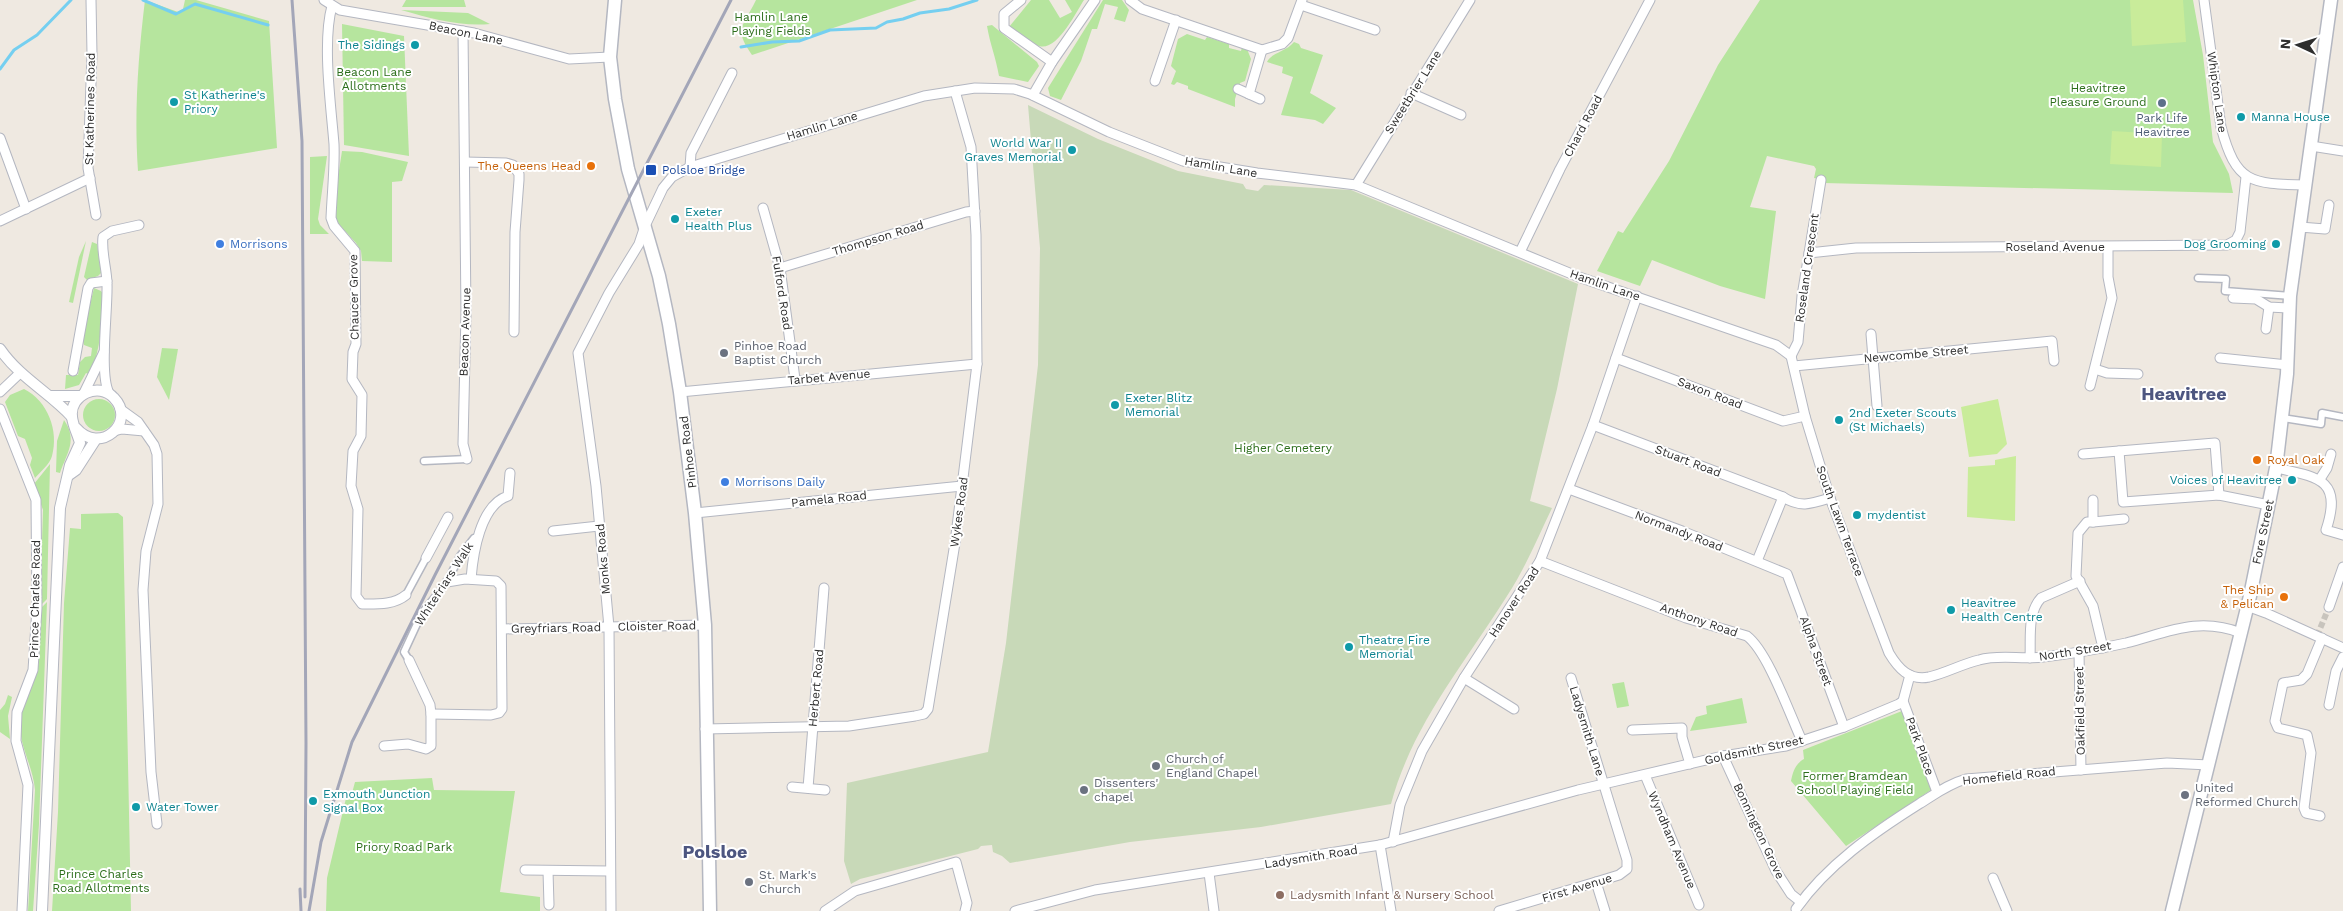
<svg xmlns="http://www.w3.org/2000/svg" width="2343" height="911" font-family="'Work Sans',sans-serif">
  <rect width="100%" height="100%" fill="#efe9e1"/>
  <!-- green -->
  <g fill="#b6e59e">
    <path d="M 145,0 L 178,12 L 183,9 L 185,0 L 196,0 L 269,21 L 277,148 L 138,171 C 134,114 138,58 145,0 Z"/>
    <polygon points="406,0 464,0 466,7 402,7"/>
    <path d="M 756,0 L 917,0 L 752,55 C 733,28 743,27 756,0 Z"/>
    <path d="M 1031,0 L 1049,0 L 1060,18 L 1072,12 L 1065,0 L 1084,0 C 1076,12 1057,52 1039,46 C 1029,43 1018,33 1009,27 Z"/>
    <polygon points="1103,0 1122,0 1129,10 1125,22 1114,19 1118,7 1105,4 1097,29 1092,29 1081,61 1061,100 1050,96 1048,88"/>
    <polygon points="1760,0 2193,0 2203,55 2213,142 2229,174 2233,193 1824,183 1824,180 1814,178 1816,169 1814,166 1767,156 1750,207 1776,211 1765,299 1720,286 1652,260 1640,286 1597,271 1618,231 1623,233 1669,161 1718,65"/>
    <path d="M 401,10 L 468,13 L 490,24 C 461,27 429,18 401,10 Z"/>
    <polygon points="342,24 404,36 409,156 344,145"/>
    <path d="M 992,25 L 1037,62 L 1039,66 L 1028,82 L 999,76 C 996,58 990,44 987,26 Z"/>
    <polygon points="1187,34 1205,40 1207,37 1229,44 1229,48 1241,51 1242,47 1247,49 1251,59 1245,81 1240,83 1235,99 1235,107 1188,89 1188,86 1177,82 1174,85 1171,84 1176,71 1171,66 1178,39"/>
    <path d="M 1294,42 L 1299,44 L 1301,48 L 1323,55 L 1310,93 L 1336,108 L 1323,124 L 1315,120 L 1281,115 L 1293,77 L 1282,73 L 1283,67 L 1267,62 C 1272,52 1286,52 1294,42 Z"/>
    <polygon points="342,151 362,152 408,162 402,181 392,182 392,262 362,261 361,251 356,243 336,221 333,210"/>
    <polygon points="327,156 318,219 320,225 329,234 310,234 310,157"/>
    <polygon points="86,241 73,303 69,302 79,257"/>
    <polygon points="92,242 97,244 101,273 98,276 87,280 84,277"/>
    <path d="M 94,288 L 101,291 L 103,294 C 102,323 101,348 90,375 L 86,373 L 79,385 L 65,389 L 66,375 L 78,375 L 80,362 L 85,357 L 91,356 L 92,348 L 84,345 L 82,338 Z"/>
    <polygon points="162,348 178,349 169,400 157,377"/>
    <path d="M 24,389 C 48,401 59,431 52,456 C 50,464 40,472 35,478 L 30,465 L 32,458 L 25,439 L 18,436 L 5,402 L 10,395 Z"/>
    <circle cx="99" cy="415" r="16"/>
    <path d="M 64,420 C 78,440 67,453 60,473 L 56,472 L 57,441 Z"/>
    <polygon points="50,464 47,599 40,606 43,510 34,484"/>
    <polygon points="118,513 123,517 131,911 52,911 58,812 64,603 70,528 81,529 81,514"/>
    <path d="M 47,602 L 39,824 L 33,911 L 28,911 L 35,790 C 33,766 19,746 20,722 C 20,704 32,688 37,671 C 42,653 39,629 40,609 Z"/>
    <polygon points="1624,682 1629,706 1617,708 1612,684"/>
    <polygon points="8,695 12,697 8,716 10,739 0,732 0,710 5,704"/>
    <polygon points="1742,698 1747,723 1690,731 1696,717 1707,714 1706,706"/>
    <path d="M 1902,711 L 1931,790 L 1846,846 L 1791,781 C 1793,772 1795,764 1804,759 L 1803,750 Z"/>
    <polygon points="432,778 434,790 515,791 500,892 540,897 540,911 326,911 327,878 347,794 352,793 355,782"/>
  </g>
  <!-- cemetery -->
  <path fill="#c8d9b8" d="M 1028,105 L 1098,139 L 1178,171 L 1243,184 L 1246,189 L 1258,191 L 1264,185 L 1351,190 L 1578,284 L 1557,389 L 1530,501 L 1552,508 C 1538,537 1525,569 1507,596 C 1465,663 1412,725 1391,804 L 1261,827 L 1130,842 L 1010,863 L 1002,856 L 993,852 L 992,845 L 981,846 L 978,849 L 860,879 L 851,884 L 844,861 L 847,783 L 988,752 L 1006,643 L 1038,365 L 1040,248 Z"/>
  <!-- pitch -->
  <g fill="#c9ec9a">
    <polygon points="2130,0 2183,0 2186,42 2132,46"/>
    <polygon points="2112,131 2162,134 2161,167 2110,164"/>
    <polygon points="1998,399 2007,444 1997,454 1969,457 1961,407"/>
    <polygon points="2016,456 2015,521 1967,517 1968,467 1995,465 1995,460"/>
  </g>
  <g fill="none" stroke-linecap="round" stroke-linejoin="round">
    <!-- stream -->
    <g stroke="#75cff0" stroke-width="3">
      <polyline points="143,0 176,14 195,4 268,25"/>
      <polyline points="741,47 772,42 799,41 830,30 876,28 887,22 903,19 920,13 949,9 977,0"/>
      <polyline points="0,69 14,50 37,35 71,0"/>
    </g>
    <!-- pedestrian-tunnel -->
    <polyline stroke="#c8c4bd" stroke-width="6" stroke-dasharray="6 3" stroke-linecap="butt" points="2317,636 2329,607"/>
    <!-- pedestrian casing -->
    <g stroke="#b4b7c1" stroke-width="9">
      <g id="pedestrian">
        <polyline points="2198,278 2226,279 2225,291 2290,296"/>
        <polyline points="2283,418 2321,424 2322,413 2343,417"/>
        <polyline points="424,461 467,459"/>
        <polyline points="406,595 426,558"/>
        <polyline points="409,660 404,652 422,613 447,582 460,556 474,538 478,537"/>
      </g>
    </g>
    <!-- minor casing -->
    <g stroke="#b4b7c1" stroke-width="11">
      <g id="minor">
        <polyline points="91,0 92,54 88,168 96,215"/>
        <polyline points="324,0 340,10 474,33 569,59 610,57"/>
        <polyline points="1021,0 1004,14 1004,28 1052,62"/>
        <polyline points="1130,0 1142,9 1262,50 1282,44 1288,38 1302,0"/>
        <path d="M 2204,0 L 2221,127 C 2236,183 2250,184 2306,185"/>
        <polyline points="1301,5 1375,30"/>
        <path d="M 332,6 C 322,42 331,106 334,144 C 335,168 332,193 331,218 L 334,226 L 355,251 L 356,344 L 353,352 L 352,379 L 362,395 L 361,436 L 353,451 L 351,486 L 358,509 L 356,596 L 362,604 C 377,604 394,605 406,595"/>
        <polyline points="463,31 466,313 463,444 467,459"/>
        <polyline points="1155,81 1176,20"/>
        <polyline points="1238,89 1260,99"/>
        <polyline points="1411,93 1461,115"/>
        <polyline points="1249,94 1262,50"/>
        <polyline points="1033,95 1052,62 1095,0"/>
        <polyline points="0,138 26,209"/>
        <polyline points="2311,146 2343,151"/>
        <polyline points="465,162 506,163 513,165 519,174 519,180 515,232 514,332"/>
        <polyline points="690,167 691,153 732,73"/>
        <polyline points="1356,185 1470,0"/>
        <polyline points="763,208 780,268 795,379"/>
        <polyline points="0,221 90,178"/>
        <polyline points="2300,227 2325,229 2329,205"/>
        <polyline points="1520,252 1560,169 1650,0"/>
        <polyline points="1809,253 1856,248 2227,245 2236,240 2240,232 2246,177"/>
        <polyline points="780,268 966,212 975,211"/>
        <polyline points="2233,298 2256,299 2269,307 2289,308"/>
        <polyline points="2266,329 2269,307"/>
        <polyline points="1871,334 1877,406"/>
        <path d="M 1791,356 L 1805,416 L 1830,498 L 1889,653 C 1898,668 1909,681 1929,677 C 1946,673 1962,664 1979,660 C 2000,654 2022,660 2043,657 C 2071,654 2099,649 2126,643 C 2166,633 2198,616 2241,633"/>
        <polyline points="1791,356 1798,342 1802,296 1821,180"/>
        <polyline points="1616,358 1783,421 1805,416"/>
        <polyline points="2220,358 2288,365"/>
        <polyline points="1794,366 2052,341 2054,361"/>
        <polyline points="2095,369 2107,373 2138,374"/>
        <polyline points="73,371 88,288 91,283 107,281"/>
        <polyline points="2090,386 2112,298 2108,277 2108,247"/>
        <polyline points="0,392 20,373"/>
        <polyline points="680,392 977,364"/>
        <polyline points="84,393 104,352"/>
        <path d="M 109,393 C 99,374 108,309 107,284 C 107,269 101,252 103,237 L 112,231 L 139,225"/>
        <polyline points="0,409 36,500 37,608 33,670 17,712 16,741 28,785 22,911"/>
        <polyline points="120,409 138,422 154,445 157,454 158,504 146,551 143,590 151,772 157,824"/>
        <path d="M 1593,425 L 1783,497 C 1800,508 1811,504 1830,498"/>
        <polyline points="114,431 122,429 144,431"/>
        <polyline points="2119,451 2123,502 2219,495 2269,505"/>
        <polyline points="2083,454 2215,443 2219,495"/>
        <path d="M 2276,468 C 2318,477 2343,479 2326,530 L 2343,535"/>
        <polyline points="2320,479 2327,468 2331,454"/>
        <polyline points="1569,489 1682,531 1787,574 1844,727"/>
        <polyline points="2093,500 2093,522 2087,522 2078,533 2076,576 2093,606 2103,648"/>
        <polyline points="695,513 962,486"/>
        <polyline points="2093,522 2124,519"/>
        <polyline points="553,531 599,526"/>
        <polyline points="426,558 448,517"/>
        <path d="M 1540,561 L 1686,618 L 1747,636 C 1768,652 1790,715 1802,741"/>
        <polyline points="1757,561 1783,497"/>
        <path d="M 471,579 C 473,554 480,505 508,496 L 510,473"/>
        <polyline points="2247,606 2266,613 2343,648"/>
        <polyline points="2329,607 2343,567"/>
        <polyline points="503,629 705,625"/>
        <polyline points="2079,652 2081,770"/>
        <path d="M 2030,658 C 2031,639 2027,613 2041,598 L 2080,581"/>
        <polyline points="1464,678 1514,709"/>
        <polyline points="1903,701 1937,792"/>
        <polyline points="2329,705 2336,671 2343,657"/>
        <polyline points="431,714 491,715 499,713 502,709 501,586 496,581 465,579 447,582"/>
        <polyline points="705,729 849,726 915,716 924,714 928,709 955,543 977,364 976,235 971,147 955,91"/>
        <polyline points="1632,730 1682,728 1682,737 1690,764"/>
        <polyline points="384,746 408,744 426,749 431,746 431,714 430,705 409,660"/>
        <polyline points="1723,756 1776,871 1791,894 1801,902"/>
        <polyline points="1645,775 1699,905"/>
        <polyline points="792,787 825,790"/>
        <polyline points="808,788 824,588"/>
        <polyline points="2320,816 2306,813 2304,808 2311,753 2307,735 2278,728 2275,721 2283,683 2301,680 2307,674 2322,638"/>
        <polyline points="1393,842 1400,805 1422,751 1464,678 1540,561 1593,425 1637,296"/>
        <polyline points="1380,845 1391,911"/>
        <polyline points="525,870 610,871"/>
        <polyline points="548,871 549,905"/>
        <polyline points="1209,873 1214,911"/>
        <polyline points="1993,878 2007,911"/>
        <polyline points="1596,882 1605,911"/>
        <path d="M 1796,909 C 1827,865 1873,833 1919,804 C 1934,795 1948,784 1966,779 L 2167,763 L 2209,765"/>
        <polyline points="611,911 609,627 596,486 578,353 609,293 639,244 645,226 663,188 672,177 690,167 924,96 975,88 1014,89 1030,94 1109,132 1183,161 1257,173 1356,185 1579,277 1776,345 1791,356"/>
        <polyline points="825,911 855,891 956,862 967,903 965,911"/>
        <polyline points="1015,911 1095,890 1380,845 1578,790 1723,756 1786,746 1844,727 1899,704 1903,701 1910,675"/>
        <polyline points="1499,911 1596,882 1619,875 1627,869 1627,860 1571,678"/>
      </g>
    </g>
    <!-- tertiary casing -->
    <g stroke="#b4b7c1" stroke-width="12">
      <g id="tertiary">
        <path d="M 0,349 C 20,378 49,392 72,417"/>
        <polyline points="50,396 80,396"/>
        <polyline points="69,475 76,470 96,439"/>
        <path d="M 42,911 L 60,508 L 70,465 L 80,443 C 78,435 73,426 72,417 C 69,395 99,381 114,398 C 137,422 100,456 76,428"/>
      </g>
    </g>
    <!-- secondary casing -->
    <g stroke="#b4b7c1" stroke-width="15">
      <g id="secondary">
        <polyline points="615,0 610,57 615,99 628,169 659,276 669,324 680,392 695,513 705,625 710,911"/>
        <polyline points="2172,911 2250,596 2276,468 2287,374 2290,296 2331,0"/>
      </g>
    </g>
    <!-- pedestrian -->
    <use href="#pedestrian" stroke="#fff" stroke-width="6"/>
    <!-- minor -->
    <use href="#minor" stroke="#fff" stroke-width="9"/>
    <!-- tertiary -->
    <use href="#tertiary" stroke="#fff" stroke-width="10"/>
    <!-- secondary -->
    <use href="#secondary" stroke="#fff" stroke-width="12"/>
    <!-- rail -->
    <g stroke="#a3a6b8" stroke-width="3">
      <polyline points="292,0 302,141 306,743 305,897"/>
      <polyline points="300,889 301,911"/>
      <polyline points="309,911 321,842 352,742 435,575 731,0"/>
    </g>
  </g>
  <!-- markers -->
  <g fill="#0f9aa8" stroke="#fff" stroke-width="2">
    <circle cx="415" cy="45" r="5"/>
    <circle cx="174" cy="102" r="5"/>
    <circle cx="2241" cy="117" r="5"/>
    <circle cx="1072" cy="150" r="5"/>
    <circle cx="675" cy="219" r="5"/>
    <circle cx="2276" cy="244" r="5"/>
    <circle cx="1115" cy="405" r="5"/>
    <circle cx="1839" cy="420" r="5"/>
    <circle cx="2292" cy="480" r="5"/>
    <circle cx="1857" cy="515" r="5"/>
    <circle cx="1951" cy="610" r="5"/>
    <circle cx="1349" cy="647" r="5"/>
    <circle cx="313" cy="801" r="5"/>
    <circle cx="136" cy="807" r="5"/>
  </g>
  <circle fill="#5c6f8a" stroke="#fff" stroke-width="2" cx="2162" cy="103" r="5"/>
  <g fill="#e8710a" stroke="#fff" stroke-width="2">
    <circle cx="591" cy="166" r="5"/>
    <circle cx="2257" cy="460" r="5"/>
    <circle cx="2284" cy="597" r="5"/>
  </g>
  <rect fill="#1a4fb4" stroke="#fff" stroke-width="2" x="645" y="164" width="12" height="12" rx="2.5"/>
  <g fill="#3f7fe0" stroke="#fff" stroke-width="2">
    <circle cx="220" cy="244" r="5"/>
    <circle cx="725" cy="482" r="5"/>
  </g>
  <g fill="#6b7280" stroke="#fff" stroke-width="2">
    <circle cx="724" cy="353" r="5"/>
    <circle cx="1156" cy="766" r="5"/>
    <circle cx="1084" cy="790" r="5"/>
    <circle cx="2185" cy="795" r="5"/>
    <circle cx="749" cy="882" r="5"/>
  </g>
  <circle fill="#8d6e63" stroke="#fff" stroke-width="2" cx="1280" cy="895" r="5"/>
  <g text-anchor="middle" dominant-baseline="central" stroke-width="4" stroke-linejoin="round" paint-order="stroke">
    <!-- park labels -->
    <g font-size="12" fill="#2c6e1b" stroke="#fff">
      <text x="771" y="17">Hamlin Lane<tspan x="771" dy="14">Playing Fields</tspan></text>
      <text x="374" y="72">Beacon Lane<tspan x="374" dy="14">Allotments</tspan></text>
      <text x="2098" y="88">Heavitree<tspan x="2098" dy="14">Pleasure Ground</tspan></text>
      <text x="1283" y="448">Higher Cemetery</text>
      <text x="1855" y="776">Former Bramdean<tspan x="1855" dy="14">School Playing Field</tspan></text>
      <text x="404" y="847">Priory Road Park</text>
      <text x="101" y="874">Prince Charles<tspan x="101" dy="14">Road Allotments</tspan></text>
    </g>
    <!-- street labels -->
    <g font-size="12" fill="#2e2e2e" stroke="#fff">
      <text transform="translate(466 33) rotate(12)">Beacon Lane</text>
      <text transform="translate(1413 92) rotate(-58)">Sweetbrier Lane</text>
      <text transform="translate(2217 92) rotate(82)">Whipton Lane</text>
      <text transform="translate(90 109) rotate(-89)">St Katherines Road</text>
      <text transform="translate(822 126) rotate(-17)">Hamlin Lane</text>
      <text transform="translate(1583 126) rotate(-62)">Chard Road</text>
      <text transform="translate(1221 167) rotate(10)">Hamlin Lane</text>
      <text transform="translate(878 238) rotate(-17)">Thompson Road</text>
      <text x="2055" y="247">Roseland Avenue</text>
      <text transform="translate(1807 268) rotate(-82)">Roseland Crescent</text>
      <text transform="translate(1605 285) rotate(19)">Hamlin Lane</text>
      <text transform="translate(782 293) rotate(81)">Fulford Road</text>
      <text transform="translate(354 297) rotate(-91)">Chaucer Grove</text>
      <text transform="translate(465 332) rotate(-88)">Beacon Avenue</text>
      <text transform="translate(1916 354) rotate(-5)">Newcombe Street</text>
      <text transform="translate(829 377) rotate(-5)">Tarbet Avenue</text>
      <text transform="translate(1710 393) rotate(21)">Saxon Road</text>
      <text transform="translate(688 452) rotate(-97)">Pinhoe Road</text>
      <text transform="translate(1688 461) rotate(21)">Stuart Road</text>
      <text transform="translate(829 499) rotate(-6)">Pamela Road</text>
      <text transform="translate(959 512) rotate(-82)">Wykes Road</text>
      <text transform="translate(1840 521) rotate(70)">South Lawn Terrace</text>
      <text transform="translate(1679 531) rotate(21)">Normandy Road</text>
      <text transform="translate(2263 532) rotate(-78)">Fore Street</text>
      <text transform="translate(603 559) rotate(-95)">Monks Road</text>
      <text transform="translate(444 584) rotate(-57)">Whitefriars Walk</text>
      <text transform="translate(35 599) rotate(-89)">Prince Charles Road</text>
      <text transform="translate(1514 602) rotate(-57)">Hanover Road</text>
      <text transform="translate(1699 620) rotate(19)">Anthony Road</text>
      <text transform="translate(657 626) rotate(-1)">Cloister Road</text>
      <text transform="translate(556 628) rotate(-1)">Greyfriars Road</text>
      <text transform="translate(1816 651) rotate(70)">Alpha Street</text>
      <text transform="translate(2075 651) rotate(-9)">North Street</text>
      <text transform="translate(816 688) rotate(-85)">Herbert Road</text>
      <text transform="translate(2080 711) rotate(-91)">Oakfield Street</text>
      <text transform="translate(1587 731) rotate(73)">Ladysmith Lane</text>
      <text transform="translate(1920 746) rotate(70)">Park Place</text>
      <text transform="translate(1754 750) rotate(-12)">Goldsmith Street</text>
      <text transform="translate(2009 776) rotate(-6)">Homefield Road</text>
      <text transform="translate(1759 831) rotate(65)">Bonnington Grove</text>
      <text transform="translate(1672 840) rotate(67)">Wyndham Avenue</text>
      <text transform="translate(1311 857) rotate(-9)">Ladysmith Road</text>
      <text transform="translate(1577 888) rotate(-17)">First Avenue</text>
    </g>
    <!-- culture labels -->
    <g font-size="12" fill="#0d838f" stroke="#fff" text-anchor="start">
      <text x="405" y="45" text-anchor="end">The Sidings</text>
      <text x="184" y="95">St Katherine's<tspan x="184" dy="14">Priory</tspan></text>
      <text x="2251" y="117">Manna House</text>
      <text x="1062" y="143" text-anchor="end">World War II<tspan x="1062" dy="14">Graves Memorial</tspan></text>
      <text x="685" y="212">Exeter<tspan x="685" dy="14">Health Plus</tspan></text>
      <text x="2266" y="244" text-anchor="end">Dog Grooming</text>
      <text x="1125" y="398">Exeter Blitz<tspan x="1125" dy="14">Memorial</tspan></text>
      <text x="1849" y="413">2nd Exeter Scouts<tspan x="1849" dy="14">(St Michaels)</tspan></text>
      <text x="2282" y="480" text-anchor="end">Voices of Heavitree</text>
      <text x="1867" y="515">mydentist</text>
      <text x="1961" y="603">Heavitree<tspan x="1961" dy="14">Health Centre</tspan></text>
      <text x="1359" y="640">Theatre Fire<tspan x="1359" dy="14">Memorial</tspan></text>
      <text x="323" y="794">Exmouth Junction<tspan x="323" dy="14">Signal Box</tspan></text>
      <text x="146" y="807">Water Tower</text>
    </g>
    <!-- service labels -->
    <g font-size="12" fill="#4e5e75" stroke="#fff">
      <text x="2162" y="118">Park Life<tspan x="2162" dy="14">Heavitree</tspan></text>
    </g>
    <!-- food labels -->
    <g font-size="12" fill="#c56008" stroke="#fff" text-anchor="end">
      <text x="581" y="166">The Queens Head</text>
      <text x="2267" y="460" text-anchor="start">Royal Oak</text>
      <text x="2274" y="590">The Ship<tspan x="2274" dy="14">&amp; Pelican</tspan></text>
    </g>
    <!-- transit labels -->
    <g font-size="12" fill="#164399" stroke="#fff" text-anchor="start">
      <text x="662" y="170">Polsloe Bridge</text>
    </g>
    <!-- shop labels -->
    <g font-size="12" fill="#366cbe" stroke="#fff" text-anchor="start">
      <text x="230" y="244">Morrisons</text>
      <text x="735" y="482">Morrisons Daily</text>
    </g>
    <!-- worship labels -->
    <g font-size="12" fill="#5b616d" stroke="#fff" text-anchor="start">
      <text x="734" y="346">Pinhoe Road<tspan x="734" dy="14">Baptist Church</tspan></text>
      <text x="1166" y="759">Church of<tspan x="1166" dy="14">England Chapel</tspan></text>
      <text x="1094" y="783">Dissenters'<tspan x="1094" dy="14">chapel</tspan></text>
      <text x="2195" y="788">United<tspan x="2195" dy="14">Reformed Church</tspan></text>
      <text x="759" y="875">St. Mark's<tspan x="759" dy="14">Church</tspan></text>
    </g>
    <!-- education labels -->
    <g font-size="12" fill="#785e54" stroke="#fff" text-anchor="start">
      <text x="1290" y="895">Ladysmith Infant &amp; Nursery School</text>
    </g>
    <!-- district labels -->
    <g font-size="18" font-weight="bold" fill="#4d5680" stroke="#fff">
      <text x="2184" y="393">Heavitree</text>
      <text x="715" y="851">Polsloe</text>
    </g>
  </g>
  <!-- north arrow -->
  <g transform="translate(2298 45) rotate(274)" stroke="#ffffff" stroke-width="4" paint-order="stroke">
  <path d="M0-4L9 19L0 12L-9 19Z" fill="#2e2e2e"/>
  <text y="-8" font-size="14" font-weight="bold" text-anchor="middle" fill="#2e2e2e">N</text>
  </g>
</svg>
